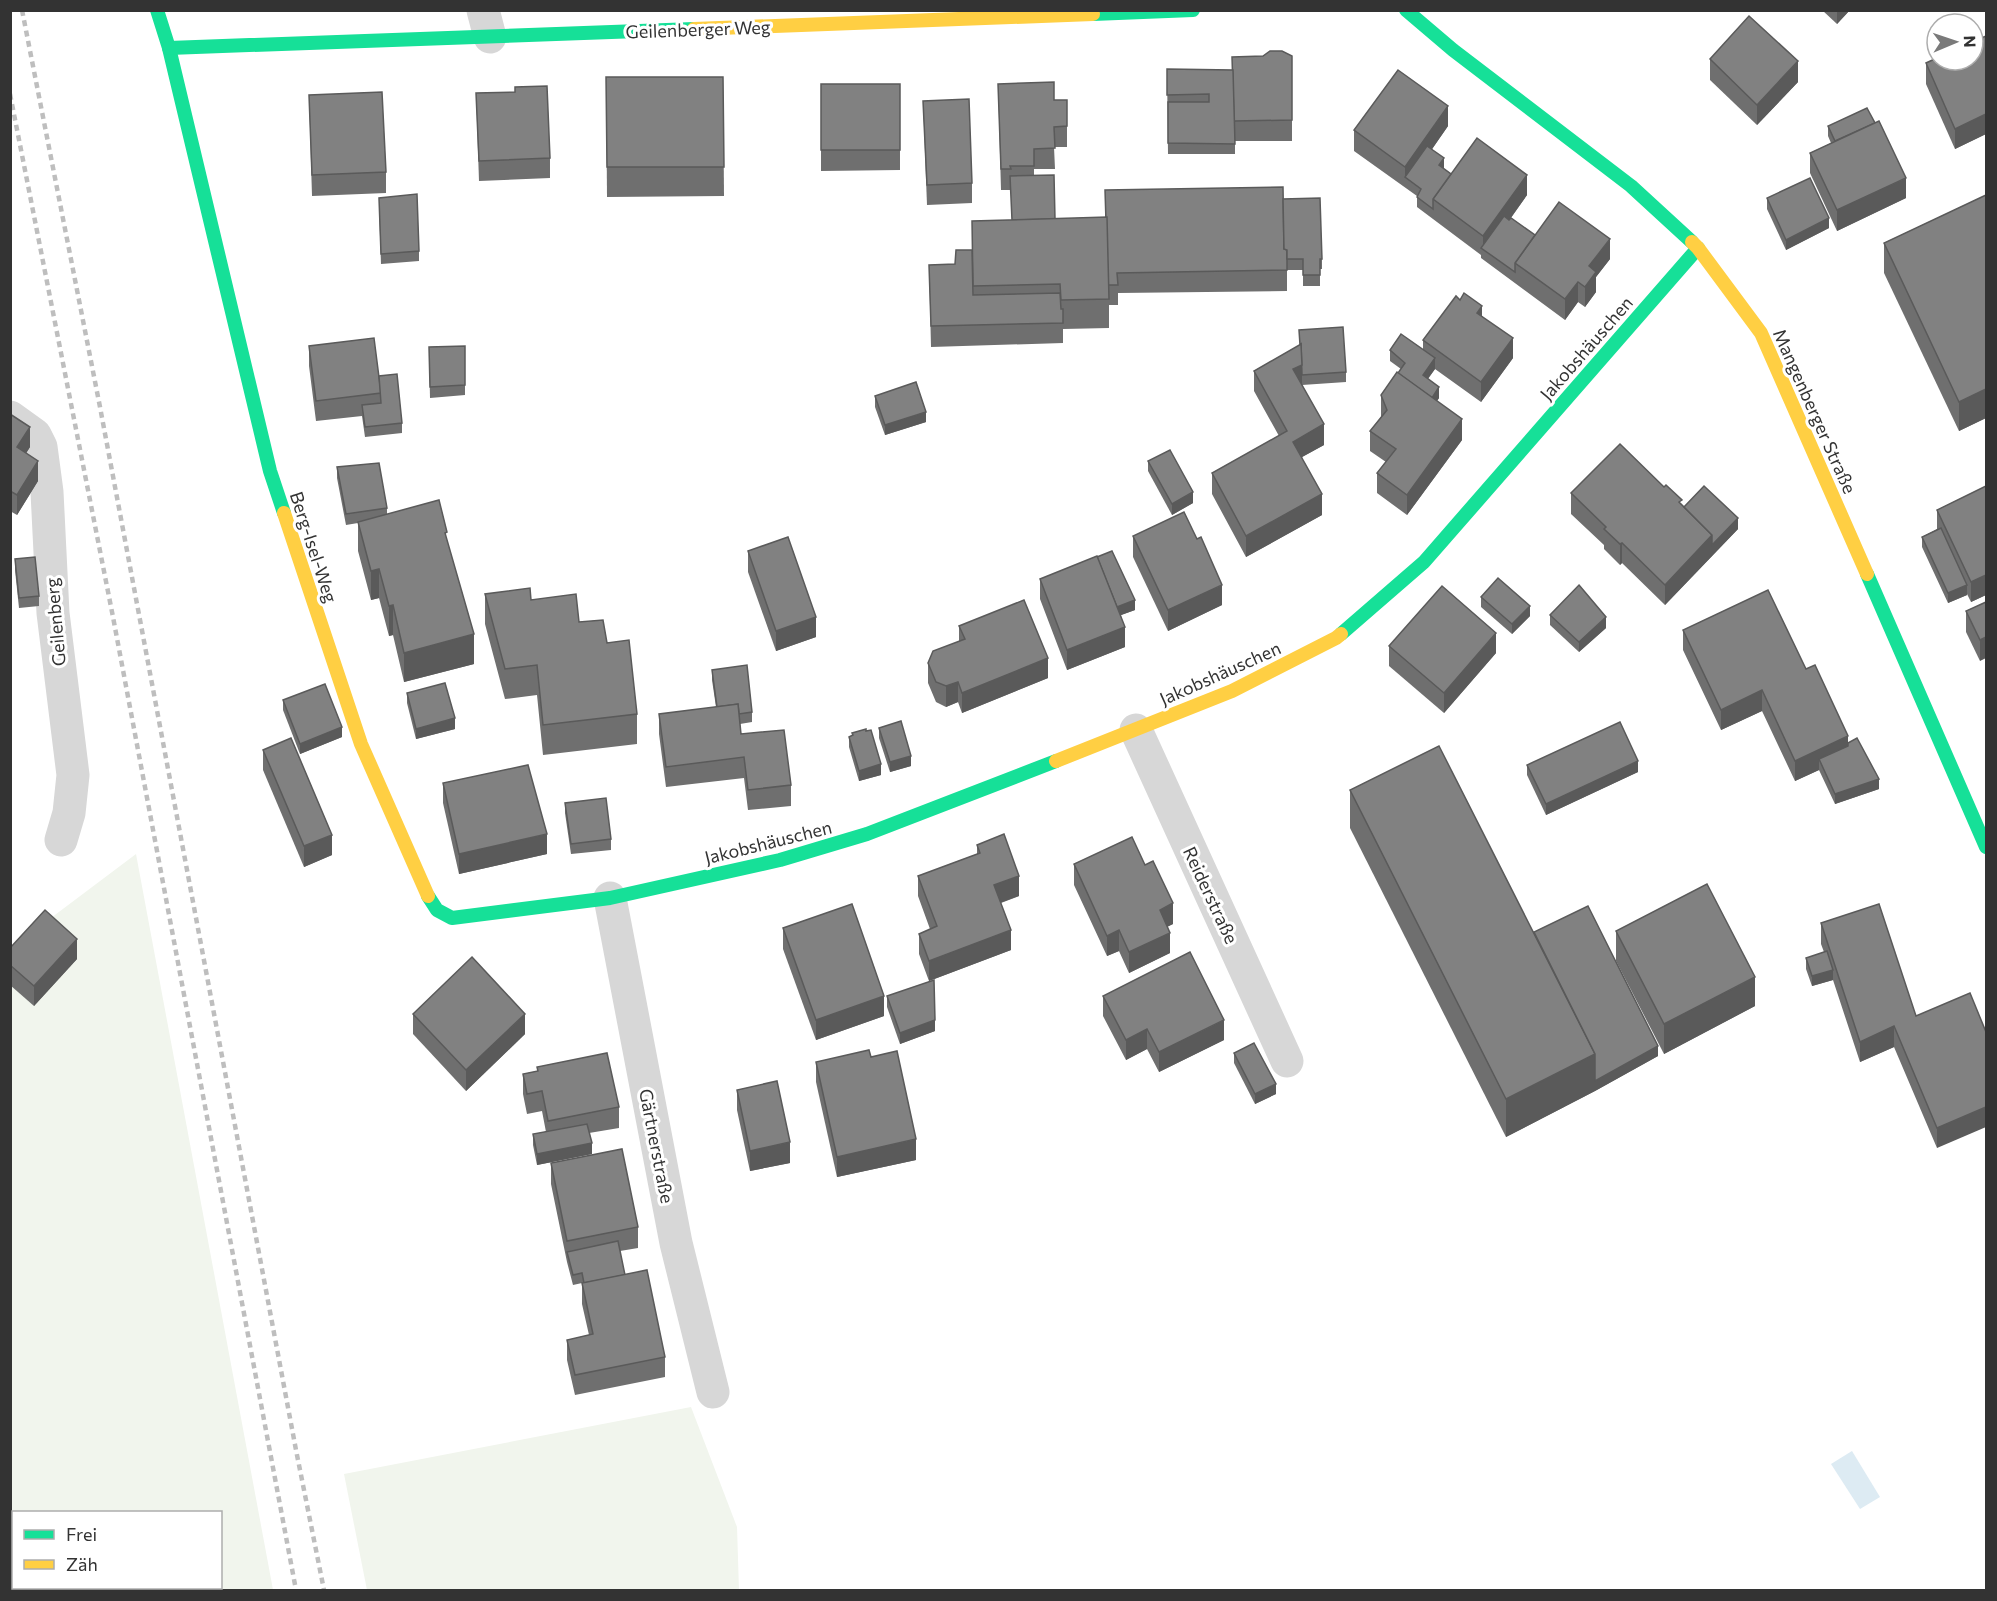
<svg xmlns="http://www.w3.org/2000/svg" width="1997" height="1601" font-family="Commissioner,sans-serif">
  <rect width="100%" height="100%" fill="#fff"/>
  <!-- green -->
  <g fill="#f1f5ed" fill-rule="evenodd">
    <path d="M 136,854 L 271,1579 L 273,1590 L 11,1590 L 11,948 ZM 14,1512 L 220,1512 L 220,1588 L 14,1588 Z"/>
    <polygon points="691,1407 737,1527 739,1590 367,1590 344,1474"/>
  </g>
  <!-- water -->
  <polygon fill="#ddebf3" points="1852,1451 1880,1497 1860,1509 1831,1464"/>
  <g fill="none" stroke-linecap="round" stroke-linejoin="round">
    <!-- street -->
    <g stroke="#d7d7d7" stroke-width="33">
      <polyline points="483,10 490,37"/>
      <polyline points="10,417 35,435 41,447 47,492 53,613 73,775 69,813 61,840"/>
      <polyline points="1136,730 1287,1061"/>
      <polyline points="610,898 676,1243 713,1392"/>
    </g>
    <!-- fast -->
    <g stroke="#16e098" stroke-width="14">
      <polyline points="157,10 169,48 270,471 284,513"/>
      <polyline points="1406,10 1453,50 1631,186 1692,242"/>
      <polyline points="1093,14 1193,10"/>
      <polyline points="169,48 694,29"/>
      <polyline points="1867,574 1986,847"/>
      <polyline points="1341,634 1424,562 1698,248"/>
      <polyline points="428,896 437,910 452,918 610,898 780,860 867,834 1056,761"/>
    </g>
    <!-- slow -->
    <g stroke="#ffcf43" stroke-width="14">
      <polyline points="694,29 1093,14"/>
      <polyline points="1692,242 1698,248 1761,333 1867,574"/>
      <polyline points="284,513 361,744 428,896"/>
      <polyline points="1056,761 1232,691 1336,638 1341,634"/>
    </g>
    <!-- rail -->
    <g stroke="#bebebe" stroke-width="4.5" stroke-dasharray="6 4.5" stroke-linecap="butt">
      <polyline points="22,10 100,407 296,1450 324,1590"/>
      <polyline points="10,94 113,617 296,1590"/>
    </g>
  </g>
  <!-- wall -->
  <g fill="#6f6f6f">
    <polygon points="1822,10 1850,10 1837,24"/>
    <polygon points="1986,36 1986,134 1955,149 1926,84 1926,63"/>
    <polygon points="1292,56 1292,141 1235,141 1235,154 1168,154 1167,69 1232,70"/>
    <polygon points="1710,59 1798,82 1757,125 1710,80"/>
    <polygon points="606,77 723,77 724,196 607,197"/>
    <polygon points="821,84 900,84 900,170 821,171"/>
    <polygon points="998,84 1054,100 1067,100 1067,147 1054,147 1055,169 1034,169 1034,176 1055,219 1105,217 1105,190 1283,199 1322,259 1322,269 1320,269 1320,286 1303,286 1303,270 1287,270 1287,291 1118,293 1118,305 1109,305 1109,328 1063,329 1063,343 931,347 929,265 955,264 972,255 972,221 1012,220 1011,190 1001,190"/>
    <polygon points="515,92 550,158 550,178 479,181 476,93"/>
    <polygon points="309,95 386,172 386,193 312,196"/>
    <polygon points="923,101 972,183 972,203 927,205"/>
    <polygon points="1448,126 1432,149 1443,169 1451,174 1527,195 1511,218 1535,235 1610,259 1596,277 1596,292 1585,307 1578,302 1565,320 1481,258 1481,255 1417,207 1417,196 1354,151 1354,130"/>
    <polygon points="1828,126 1906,198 1837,231 1810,173 1810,153 1831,143 1828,136"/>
    <polygon points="1986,195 1986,418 1959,431 1884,273 1884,243"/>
    <polygon points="1767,198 1829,228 1786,250 1767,209"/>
    <polygon points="379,208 419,251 419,261 381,264"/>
    <polygon points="1482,316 1513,358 1481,402 1435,369 1428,379 1439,398 1437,401 1462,440 1407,515 1377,493 1377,473 1386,462 1370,451 1370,431 1381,417 1381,395 1401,369 1390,361 1390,350 1423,350 1423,340"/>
    <polygon points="1299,330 1346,372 1346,382 1302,385 1324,445 1302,457 1322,515 1246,557 1212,494 1212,473 1279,436 1254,391 1254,371 1300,345"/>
    <polygon points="309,346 379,376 402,423 402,433 365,437 362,416 316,421 309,366"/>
    <polygon points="465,346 465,395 430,398 429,347"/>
    <polygon points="875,396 926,422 885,435 875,407"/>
    <polygon points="10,414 30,447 26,453 38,481 17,515 10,511"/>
    <polygon points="1148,461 1193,503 1172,515 1148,471"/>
    <polygon points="337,467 387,508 387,514 447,541 474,664 404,682 393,635 389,636 379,598 371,600 358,551 358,523 346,525 337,478"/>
    <polygon points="1986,486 1986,595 1971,602 1967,594 1967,595 1948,603 1922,547 1922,537 1937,529 1937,510"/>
    <polygon points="1571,493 1682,505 1684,507 1738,529 1665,605 1622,563 1620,565 1604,549 1604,545 1571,514"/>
    <polygon points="1133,536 1197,539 1222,605 1168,631 1133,557"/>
    <polygon points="748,551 816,637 776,651 748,572"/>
    <polygon points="15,559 39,596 39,606 19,608 15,570"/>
    <polygon points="1040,579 1135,610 1121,615 1125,647 1067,670 1040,599"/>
    <polygon points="485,594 531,600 579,622 637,714 637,744 543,755 537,695 505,699 485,624"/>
    <polygon points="1481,597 1530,616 1512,634 1481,607"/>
    <polygon points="1986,602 1980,661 1966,632 1966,611"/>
    <polygon points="1550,615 1606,628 1579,652 1550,625"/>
    <polygon points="959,626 1048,678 962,713 958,702 946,707 936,702 928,683 928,663 959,641"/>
    <polygon points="1683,630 1806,669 1848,743 1879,789 1835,804 1819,770 1795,781 1762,711 1721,730 1683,650"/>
    <polygon points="1389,646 1496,653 1444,713 1389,666"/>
    <polygon points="10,659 11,670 11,691 10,691"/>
    <polygon points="712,670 752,712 752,722 740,724 741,734 791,785 791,806 748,810 744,778 666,787 659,734 659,714 716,707 712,680"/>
    <polygon points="407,693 455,729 416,739 407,703"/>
    <polygon points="283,700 342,737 300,754 283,710"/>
    <polygon points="879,728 911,766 890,772 879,738"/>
    <polygon points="852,733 881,775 859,781 849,747 849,737 852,736"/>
    <polygon points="263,750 332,855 304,867 263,770"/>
    <polygon points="1527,765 1638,772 1546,815 1527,775"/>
    <polygon points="443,783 547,854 459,874 443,803"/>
    <polygon points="1350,790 1534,932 1658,1056 1595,1091 1506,1137 1350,828"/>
    <polygon points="565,803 611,839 611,850 571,854 565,813"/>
    <polygon points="977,845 1019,896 1001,903 1011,950 929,981 919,954 919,934 930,929 918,896 918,876 977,854"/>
    <polygon points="1074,864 1173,924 1167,927 1170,953 1129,973 1119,951 1107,956 1074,885"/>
    <polygon points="1821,923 1916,1016 1986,1032 1937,1148 1894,1047 1860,1062 1833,980 1812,986 1806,969 1806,958 1824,952 1821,944"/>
    <polygon points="783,928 884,1016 816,1040 783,949"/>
    <polygon points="1616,931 1755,1006 1664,1054 1616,961"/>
    <polygon points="10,948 77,959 34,1006 10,985"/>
    <polygon points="887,996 935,1031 900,1044 887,1007"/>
    <polygon points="1103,996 1224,1040 1159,1072 1147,1049 1126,1060 1103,1016"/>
    <polygon points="413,1014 525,1034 466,1091 413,1034"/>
    <polygon points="1234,1053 1276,1094 1255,1104 1234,1063"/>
    <polygon points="816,1062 916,1160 837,1177 816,1082"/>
    <polygon points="537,1067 619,1107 619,1128 589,1133 592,1154 537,1165 533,1145 533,1134 546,1132 542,1111 527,1114 523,1094 523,1074 537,1071"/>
    <polygon points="737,1090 790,1163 750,1171 737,1110"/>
    <polygon points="1986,1160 1986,1175 1985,1171 1985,1161"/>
    <polygon points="551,1163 638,1227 638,1248 620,1251 625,1275 665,1357 665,1377 575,1395 567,1360 567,1340 589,1335 582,1304 582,1283 573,1285 567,1262 551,1184"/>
  </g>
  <!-- shaded-wall -->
  <g fill="#5a5a5a">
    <polygon points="1837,10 1850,10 1837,24"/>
    <polygon points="1798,61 1798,82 1757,125 1757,105"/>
    <polygon points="1448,106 1448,126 1410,181 1405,177 1405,167"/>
    <polygon points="1986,114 1986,134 1955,149 1955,129"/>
    <polygon points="1444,158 1444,168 1439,176 1439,165"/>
    <polygon points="1527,175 1527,195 1486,252 1483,249 1483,236"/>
    <polygon points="1906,178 1906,198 1837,231 1837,210"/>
    <polygon points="1829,218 1829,228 1786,250 1786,240"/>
    <polygon points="1610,239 1610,259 1596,277 1596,292 1585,307 1585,287 1589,266"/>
    <polygon points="1578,282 1578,302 1565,320 1565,299"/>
    <polygon points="1482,306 1482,326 1477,313"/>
    <polygon points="1513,338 1513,358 1481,402 1481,382"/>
    <polygon points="1435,358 1435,369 1423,385 1423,375"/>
    <polygon points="1302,365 1302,385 1293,369"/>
    <polygon points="1439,387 1439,398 1427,415 1427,404"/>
    <polygon points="1986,389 1986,418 1959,431 1959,402"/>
    <polygon points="926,412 926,422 885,435 885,425"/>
    <polygon points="1462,419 1462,440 1407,515 1407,495"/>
    <polygon points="1324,424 1324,445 1293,462 1293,442"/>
    <polygon points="30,427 30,447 17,468 17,447"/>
    <polygon points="38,461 38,481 17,515 17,495"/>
    <polygon points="1193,492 1193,503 1172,515 1172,504"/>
    <polygon points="1322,494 1322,515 1246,557 1246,536"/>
    <polygon points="1738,518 1738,529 1665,605 1665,585 1712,535"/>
    <polygon points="1622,543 1622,563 1620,565 1620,544"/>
    <polygon points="379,569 379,598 371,600 371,571"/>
    <polygon points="1986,575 1986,595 1971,602 1971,582"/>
    <polygon points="1222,585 1222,605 1168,631 1168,610"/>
    <polygon points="1967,585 1967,595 1948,603 1948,593"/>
    <polygon points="1135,600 1135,610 1113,618 1113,608"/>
    <polygon points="393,605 393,635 389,636 389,606"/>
    <polygon points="1530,606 1530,616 1512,634 1512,624"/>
    <polygon points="816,617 816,637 776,651 776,631"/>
    <polygon points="1606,617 1606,628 1579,652 1579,642"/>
    <polygon points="1125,627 1125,647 1067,670 1067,650"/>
    <polygon points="1496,633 1496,653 1444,713 1444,693"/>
    <polygon points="474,634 474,664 404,682 404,653"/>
    <polygon points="1986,637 1986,658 1980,661 1980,640"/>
    <polygon points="1048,658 1048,678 962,713 962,693"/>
    <polygon points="958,682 958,702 946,707 946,686"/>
    <polygon points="1762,690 1762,711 1721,730 1721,710"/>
    <polygon points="455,718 455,729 416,739 416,729"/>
    <polygon points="342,727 342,737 300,754 300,744"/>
    <polygon points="1848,736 1848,756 1819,759 1819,770 1795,781 1795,761"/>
    <polygon points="911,756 911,766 890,772 890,762"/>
    <polygon points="1638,761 1638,772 1546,815 1546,804"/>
    <polygon points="881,764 881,775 859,781 859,771"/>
    <polygon points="1879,779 1879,789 1835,804 1835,794"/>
    <polygon points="547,834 547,854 459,874 459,854"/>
    <polygon points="332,835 332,855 304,867 304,846"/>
    <polygon points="1019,876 1019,896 994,905 994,885"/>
    <polygon points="1173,903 1173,924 1160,930 1160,910"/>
    <polygon points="1011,930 1011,950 929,981 929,961"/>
    <polygon points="1119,930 1119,951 1107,956 1107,936"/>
    <polygon points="1170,933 1170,953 1129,973 1129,952"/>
    <polygon points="77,939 77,959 34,1006 34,986"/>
    <polygon points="1833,970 1833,980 1812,986 1812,976"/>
    <polygon points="1755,977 1755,1006 1664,1054 1664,1024"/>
    <polygon points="884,996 884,1016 816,1040 816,1020"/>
    <polygon points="525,1014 525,1034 466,1091 466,1070"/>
    <polygon points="935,1020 935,1031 900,1044 900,1033"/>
    <polygon points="1224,1020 1224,1040 1159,1072 1159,1052"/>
    <polygon points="1894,1026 1894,1047 1860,1062 1860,1042"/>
    <polygon points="1147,1029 1147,1049 1126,1060 1126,1040"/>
    <polygon points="1658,1046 1658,1056 1595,1091 1595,1081"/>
    <polygon points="1595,1054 1595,1091 1506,1137 1506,1099"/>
    <polygon points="1276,1084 1276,1094 1255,1104 1255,1094"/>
    <polygon points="1986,1107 1986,1127 1937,1148 1937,1128"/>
    <polygon points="916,1139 916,1160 837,1177 837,1157"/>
    <polygon points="790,1142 790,1163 750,1171 750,1151"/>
    <polygon points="592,1143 592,1154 537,1165 537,1154"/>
  </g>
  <!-- building -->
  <g fill="#818181" stroke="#5a5a5a" stroke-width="1.5">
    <polygon points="1749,16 1798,61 1757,105 1710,59"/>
    <polygon points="1986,36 1986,114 1955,129 1926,63 1937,58 1937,60 1973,60 1973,42"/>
    <polygon points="1270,51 1282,51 1292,56 1292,120 1234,121 1232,57 1263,56"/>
    <polygon points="1167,69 1233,70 1235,144 1168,143 1168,102 1209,102 1209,94 1167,95"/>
    <polygon points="1398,70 1448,106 1405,167 1354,130"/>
    <polygon points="606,77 723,77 724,167 607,167"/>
    <polygon points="1054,82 1054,100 1067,100 1067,126 1054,127 1055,148 1034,149 1034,166 1010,166 1011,169 1001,169 998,84"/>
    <rect x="821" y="84" width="79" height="66"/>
    <polygon points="547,86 550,158 479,161 476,93 515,92 515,87"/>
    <polygon points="382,92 386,172 312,175 309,95"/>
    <polygon points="969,99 972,183 927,185 923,101"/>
    <polygon points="1867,108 1875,123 1835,141 1828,126"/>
    <polygon points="1879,121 1906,178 1837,210 1810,153"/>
    <polygon points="1477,138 1527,175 1483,236 1433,199"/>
    <polygon points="1427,146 1444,158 1439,165 1451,174 1433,199 1433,209 1417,197 1421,189 1405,177"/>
    <polygon points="1054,175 1055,219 1012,220 1010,176"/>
    <polygon points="1810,178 1829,218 1786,240 1767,198"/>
    <polygon points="1283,187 1284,249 1287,250 1287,270 1117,273 1118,285 1108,285 1105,190"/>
    <polygon points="417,194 419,251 381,254 379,198"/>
    <polygon points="1986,195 1986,389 1959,402 1884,243"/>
    <polygon points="1320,198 1322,259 1320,259 1320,275 1303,275 1303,259 1287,259 1287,250 1284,249 1283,199"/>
    <polygon points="1559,202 1610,239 1589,266 1596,272 1585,287 1578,282 1565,299 1515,263"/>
    <polygon points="1504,216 1509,220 1511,218 1535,235 1515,263 1515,272 1481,248"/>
    <polygon points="1107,217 1109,299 1061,300 1060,284 973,286 972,221"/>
    <polygon points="956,250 972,250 973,295 1060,293 1061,309 1063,309 1063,323 931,326 929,265 955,264"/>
    <polygon points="1464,293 1482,306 1477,313 1513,338 1481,382 1423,340 1456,296 1460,300"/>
    <polygon points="1343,327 1346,372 1302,375 1301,344 1300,345 1299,330"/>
    <polygon points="1401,334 1435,358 1423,375 1439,387 1432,398 1398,373 1405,363 1390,350"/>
    <polygon points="374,338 381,393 316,401 309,346"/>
    <polygon points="1301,344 1302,365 1293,369 1324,424 1293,442 1322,494 1246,536 1212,473 1287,431 1254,371"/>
    <polygon points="465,346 465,385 430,387 429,347"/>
    <polygon points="1397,372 1462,419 1407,495 1377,473 1396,449 1370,431 1387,410 1381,395"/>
    <polygon points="397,374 402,423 365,427 362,405 381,403 379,376"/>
    <polygon points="916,382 926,412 885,425 875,396"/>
    <polygon points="10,414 30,427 17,447 38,461 17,495 10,491"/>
    <polygon points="1620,444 1664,487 1666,485 1682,500 1679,502 1712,535 1665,585 1622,543 1620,544 1604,529 1606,527 1571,493"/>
    <polygon points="1170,450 1193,492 1172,504 1148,461"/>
    <polygon points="379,463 387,508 346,514 337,467"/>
    <polygon points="1704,486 1738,518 1712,545 1712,535 1684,507"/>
    <polygon points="1986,486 1986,575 1971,582 1937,510"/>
    <polygon points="439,500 447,532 445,533 474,634 404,653 393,605 389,606 379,569 371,571 358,522"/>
    <polygon points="1184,512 1197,539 1201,537 1222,585 1168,610 1133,536"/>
    <polygon points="1941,528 1967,585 1948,593 1922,537"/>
    <polygon points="788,537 816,617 776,631 748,551"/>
    <polygon points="1112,551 1135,600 1117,607 1097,557"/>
    <polygon points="1097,556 1125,627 1067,650 1040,579"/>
    <polygon points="35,557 39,596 19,598 15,559"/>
    <polygon points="1498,578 1530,606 1512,624 1481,597"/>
    <polygon points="1579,585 1606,617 1579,642 1550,615"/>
    <polygon points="1442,586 1496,633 1444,693 1389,646"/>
    <polygon points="530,588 531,600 576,594 579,622 603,620 607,643 629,640 637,714 543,725 537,665 505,669 485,594"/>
    <polygon points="1768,590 1806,669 1815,665 1848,736 1795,761 1762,690 1721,710 1683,630"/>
    <polygon points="1024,600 1048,658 962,693 958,682 946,686 936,682 928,663 933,651 965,639 959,626"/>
    <polygon points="1986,602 1986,637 1980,640 1966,611"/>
    <polygon points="747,665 752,712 739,714 738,704 717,707 712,670"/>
    <polygon points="445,683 455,718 416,729 407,693"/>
    <polygon points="325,684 342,727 300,744 283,700"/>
    <polygon points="738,704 741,734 784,730 791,785 748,790 744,757 666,767 659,714"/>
    <polygon points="901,721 911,756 890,762 879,728"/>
    <polygon points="1620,722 1638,761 1546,804 1527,765"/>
    <polygon points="866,729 866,731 871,730 881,764 859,771 849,737 853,735 852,733"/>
    <polygon points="291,738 332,835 304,846 263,750"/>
    <polygon points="1857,738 1879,779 1835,794 1819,759 1848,746 1848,743"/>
    <polygon points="1439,746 1595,1054 1506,1099 1350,790"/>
    <polygon points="528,765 547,834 459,854 443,783"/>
    <polygon points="606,798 611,839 571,844 565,803"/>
    <polygon points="1004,834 1019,876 994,885 1011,930 929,961 919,934 937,926 918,876 980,853 977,845"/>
    <polygon points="1132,837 1145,865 1153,861 1173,903 1160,910 1170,933 1129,952 1119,930 1107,936 1074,864"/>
    <polygon points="1707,884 1755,977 1664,1024 1616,931"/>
    <polygon points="852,904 884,996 816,1020 783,928"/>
    <polygon points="1879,904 1916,1016 1970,993 1986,1032 1986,1107 1937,1128 1894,1026 1860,1042 1821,923"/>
    <polygon points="1588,906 1658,1046 1595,1081 1595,1054 1534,932"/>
    <polygon points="45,910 77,939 34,986 10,965 10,948"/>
    <polygon points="1827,951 1833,970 1812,976 1806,958"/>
    <polygon points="1190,952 1224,1020 1159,1052 1147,1029 1126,1040 1103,996"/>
    <polygon points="472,957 525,1014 466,1070 413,1014"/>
    <polygon points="934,980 935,1020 900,1033 887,996"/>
    <polygon points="1254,1043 1276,1084 1255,1094 1234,1053"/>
    <polygon points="869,1050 871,1057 897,1051 916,1139 837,1157 816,1062"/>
    <polygon points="607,1053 619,1107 548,1121 542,1091 527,1094 523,1074 538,1071 537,1067"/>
    <polygon points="777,1081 790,1142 750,1151 737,1090"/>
    <polygon points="587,1124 592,1143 537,1154 533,1134"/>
    <polygon points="622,1149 638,1227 567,1241 551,1163"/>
    <polygon points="618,1241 625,1275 584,1283 582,1273 573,1275 567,1252"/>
    <polygon points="647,1270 665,1357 575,1375 567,1340 593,1334 582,1283"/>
  </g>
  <g text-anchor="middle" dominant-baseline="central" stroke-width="6" stroke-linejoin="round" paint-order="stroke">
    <!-- street labels -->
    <g font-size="18" fill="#333" stroke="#fff">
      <text transform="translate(698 29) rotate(-2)">Geilenberger Weg</text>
      <text transform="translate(1586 348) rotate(-49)">Jakobshäuschen</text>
      <text transform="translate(1815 411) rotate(66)">Mangenberger Straße</text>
      <text transform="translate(314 547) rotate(72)">Berg-Isel-Weg</text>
      <text transform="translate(55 622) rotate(-95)">Geilenberg</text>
      <text transform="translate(1220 673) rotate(-24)">Jakobshäuschen</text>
      <text transform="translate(768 842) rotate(-14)">Jakobshäuschen</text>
      <text transform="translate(1211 895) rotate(65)">Reiderstraße</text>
      <text transform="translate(657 1146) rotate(79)">Gärtnerstraße</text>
    </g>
  </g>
  <!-- border -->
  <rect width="1997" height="1601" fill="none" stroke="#333333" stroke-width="24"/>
  <!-- legend -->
  <rect x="12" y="1511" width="210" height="78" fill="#ffffff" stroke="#adadad" stroke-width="1.5"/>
  <rect x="24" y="1530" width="30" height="9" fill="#16e098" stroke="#adadad" stroke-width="1.5"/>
  <text x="66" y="1541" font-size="18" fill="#333333">Frei</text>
  <rect x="24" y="1560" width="30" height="9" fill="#ffcf43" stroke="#adadad" stroke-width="1.5"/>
  <text x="66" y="1571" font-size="18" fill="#333333">Zäh</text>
  <!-- north arrow -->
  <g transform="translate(1955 42) rotate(88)"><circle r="28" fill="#ffffff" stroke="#adadad" stroke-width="1.5"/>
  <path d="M0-4.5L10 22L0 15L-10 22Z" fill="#7a7a7a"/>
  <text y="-9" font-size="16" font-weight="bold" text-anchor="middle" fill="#333333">N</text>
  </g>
</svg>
